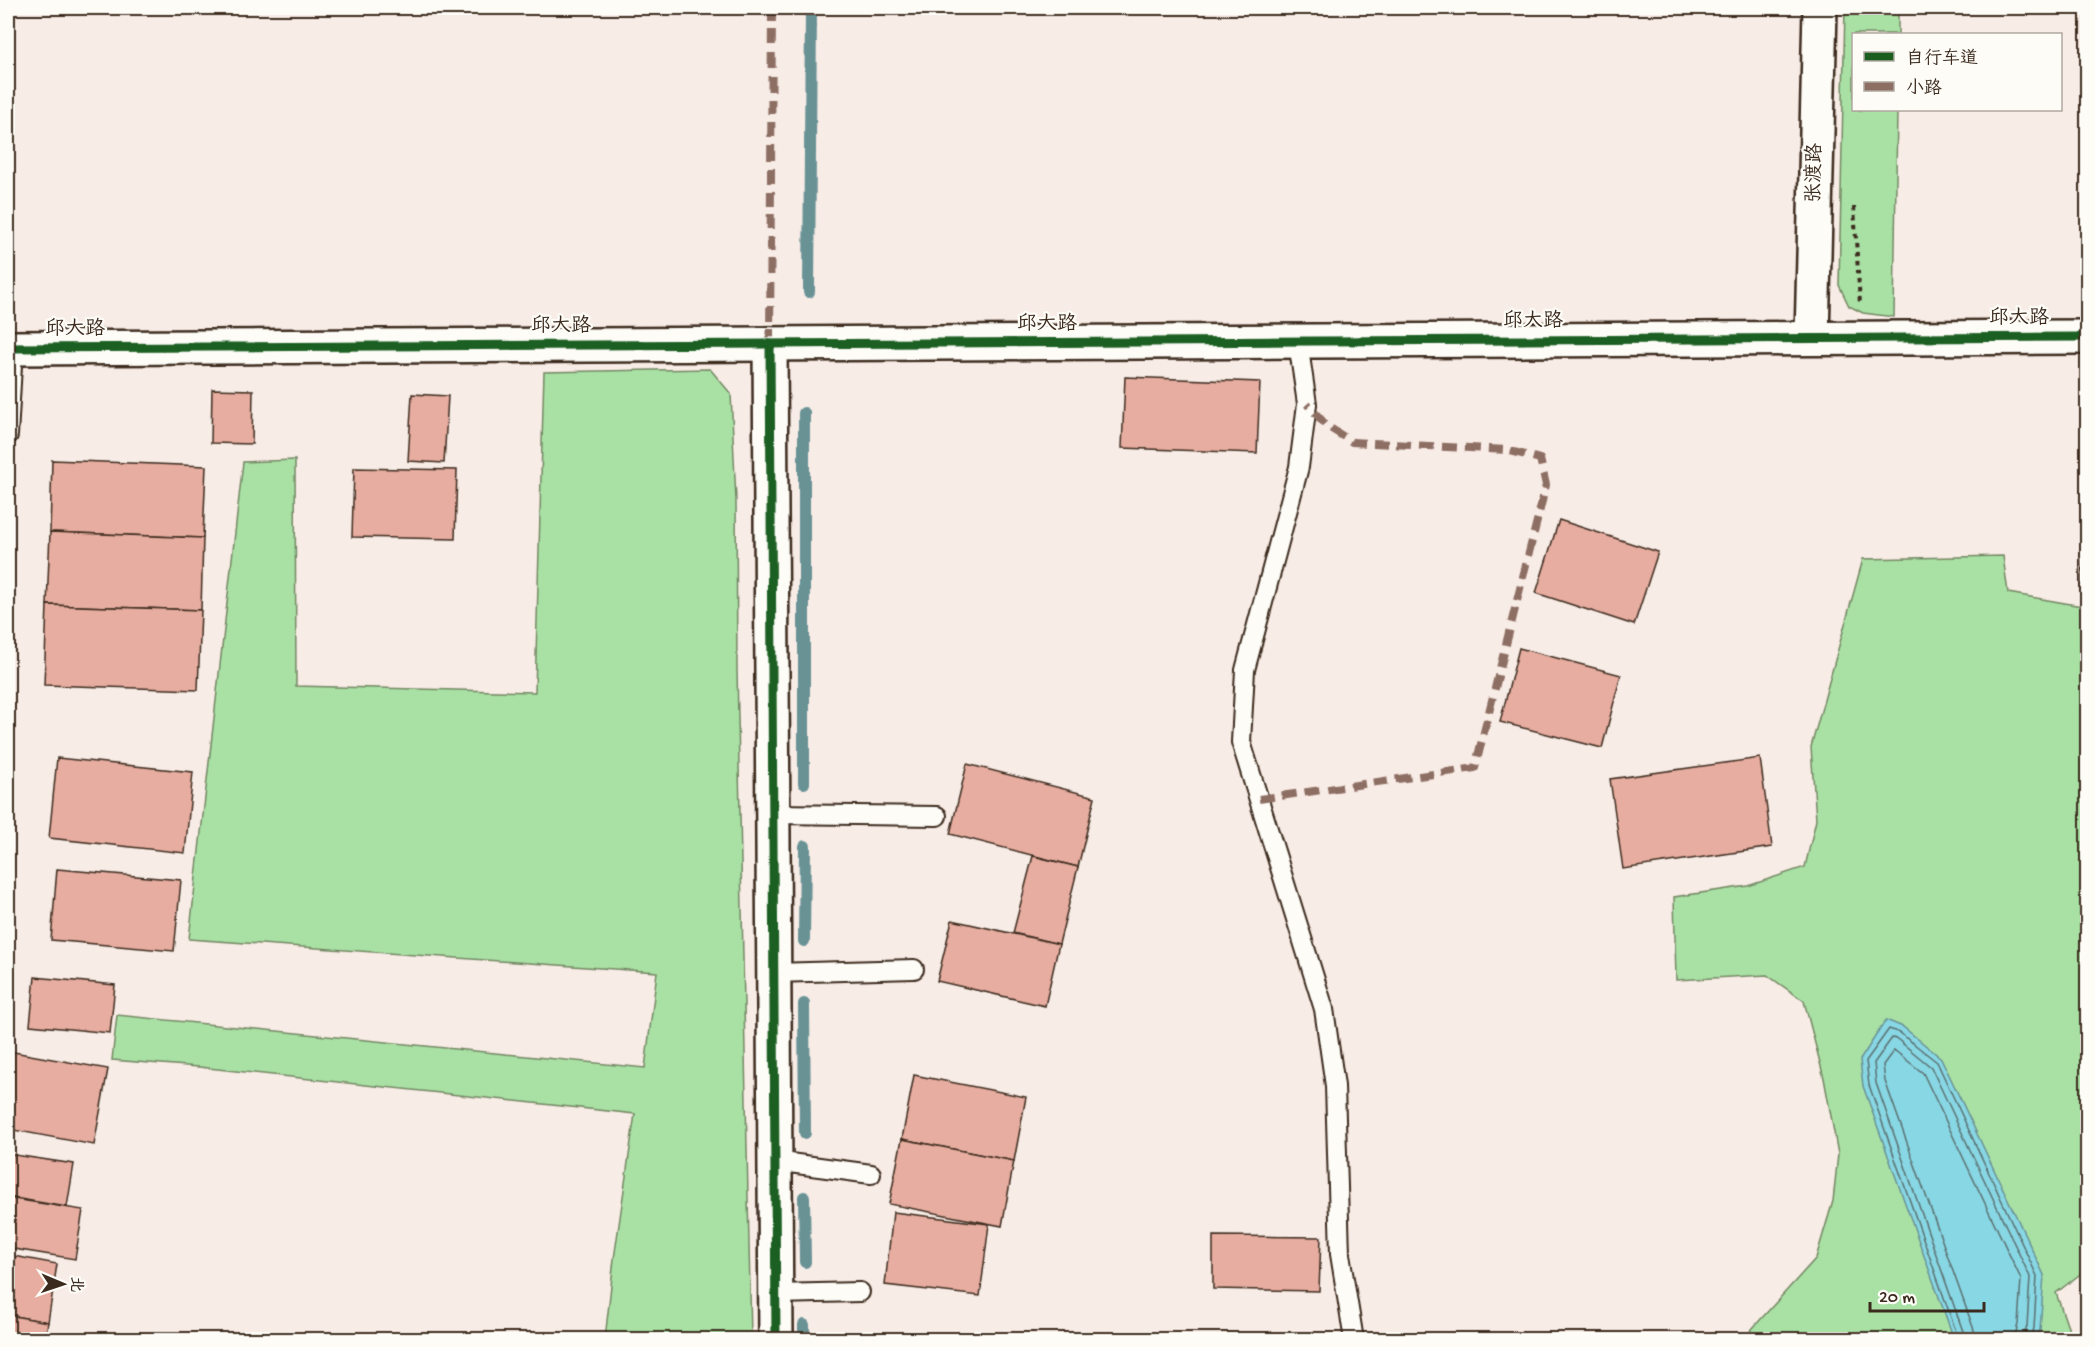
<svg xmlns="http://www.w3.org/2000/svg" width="2095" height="1347" font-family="'Gochi Hand','LXGW WenKai TC',sans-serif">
  <rect width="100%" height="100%" fill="#f8ece6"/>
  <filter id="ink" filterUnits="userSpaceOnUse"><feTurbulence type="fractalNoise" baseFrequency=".0167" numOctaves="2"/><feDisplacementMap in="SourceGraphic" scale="12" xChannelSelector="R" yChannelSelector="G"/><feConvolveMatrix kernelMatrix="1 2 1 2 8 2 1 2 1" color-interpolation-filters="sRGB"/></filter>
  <g filter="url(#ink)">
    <!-- green -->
    <g fill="#a9e1a5" stroke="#728662" stroke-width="1.5">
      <polygon points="1845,8 1898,8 1898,34 1854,34 1854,110 1897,110 1894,317 1863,313 1849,306 1839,285"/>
      <polygon points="710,369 731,394 736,500 737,670 751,1339 605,1339 614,1259 635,1114 199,1067 112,1060 117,1015 645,1068 657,972 189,939 243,462 295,460 296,686 535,692 544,372"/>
      <polygon points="2003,556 2008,593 2087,607 2088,1268 2056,1293 2072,1339 1743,1339 1816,1258 1833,1201 1838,1154 1824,1078 1804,1001 1767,975 1676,980 1674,897 1748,886 1805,867 1816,820 1811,747 1863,559"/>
    </g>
    <!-- water -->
    <polygon fill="#88d7e5" stroke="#699295" stroke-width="1.5" points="1886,1020 1903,1027 1941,1058 2044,1275 2040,1330 2036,1339 1954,1339 1863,1086 1860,1060"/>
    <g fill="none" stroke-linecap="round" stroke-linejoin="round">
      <!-- shore -->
      <g stroke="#5a6f6e" stroke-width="1.5">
        <polyline points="1959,1340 1869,1085 1866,1061 1889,1029 1900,1033 1937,1062 2037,1276 2034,1328 2031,1340"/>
        <polyline points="1966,1340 1876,1083 1874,1063 1892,1038 1897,1039 1931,1067 2030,1277 2027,1326 2023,1340"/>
        <polyline points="1975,1340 1974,1330 1885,1081 1883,1065 1894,1050 1923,1073 2021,1279 2018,1324 2014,1340"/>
      </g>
      <!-- stream -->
      <g stroke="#699295" stroke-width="12">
        <polyline points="809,292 811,8"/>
        <polyline points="804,783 804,413"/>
        <polyline points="804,941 805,846"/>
        <polyline points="804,1004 805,1133"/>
        <polyline points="804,1197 805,1262"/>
        <polyline points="804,1325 804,1340"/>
      </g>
    </g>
    <!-- building -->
    <g fill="#e6ada0" stroke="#3b2a1e" stroke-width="1.5">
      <polygon points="1125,377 1260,382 1257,453 1122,448"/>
      <polygon points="212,389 253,390 252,444 211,443"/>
      <polygon points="412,394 448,396 444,463 408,461"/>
      <polygon points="52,460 206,466 203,538 50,532"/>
      <polygon points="354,468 457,470 455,539 352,537"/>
      <polygon points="1559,520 1658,552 1634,625 1536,593"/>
      <polygon points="50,532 203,538 201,610 47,605"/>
      <polygon points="2083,539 2088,540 2088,586 2082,586"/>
      <polygon points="47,605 201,610 198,690 44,685"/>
      <polygon points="1519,648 1621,675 1602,748 1500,722"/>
      <polygon points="57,758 193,772 185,853 49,838"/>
      <polygon points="1760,758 1772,847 1623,869 1610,779"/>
      <polygon points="967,764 1095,797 1078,867 950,834"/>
      <polygon points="1033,856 1078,867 1059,944 1013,933"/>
      <polygon points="57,869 181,880 174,951 51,940"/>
      <polygon points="952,920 1059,944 1045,1006 937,981"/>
      <polygon points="35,977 115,985 110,1033 30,1025"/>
      <polygon points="8,1051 108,1069 94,1145 8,1129"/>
      <polygon points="914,1075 1026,1097 1014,1161 902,1139"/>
      <polygon points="902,1139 1014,1161 1002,1226 889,1204"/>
      <polygon points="8,1154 74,1164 67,1207 8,1197"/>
      <polygon points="8,1198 83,1210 75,1259 8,1248"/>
      <polygon points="893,1212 989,1224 980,1296 885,1285"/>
      <polygon points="1213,1236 1321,1237 1319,1291 1213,1289"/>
      <polygon points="8,1255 57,1264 48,1322 8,1315"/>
      <polygon points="8,1315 48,1322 45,1340 8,1340"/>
    </g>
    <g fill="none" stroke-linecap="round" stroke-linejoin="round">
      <!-- service casing -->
      <g stroke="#3b2a1e" stroke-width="22">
        <g id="service">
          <polyline points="1298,342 1307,404 1299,467 1245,670 1241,742 1324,1009 1335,1086 1340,1254 1354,1340"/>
          <polyline points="8,435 13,348"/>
          <polyline points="773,814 937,816"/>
          <polyline points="774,973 914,969"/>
          <polyline points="775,1161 871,1174"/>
          <polyline points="776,1294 860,1292"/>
        </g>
      </g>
      <!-- minor casing -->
      <g stroke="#3b2a1e" stroke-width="38">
        <g id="minor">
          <polyline points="1812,338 1820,8"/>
          <polyline points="770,344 776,1340"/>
          <polyline points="8,348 2088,337"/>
        </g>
      </g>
      <!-- path -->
      <polyline stroke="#3b2a1e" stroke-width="4" stroke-dasharray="4.5 4.5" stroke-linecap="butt" points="1854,207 1860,304"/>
      <!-- service -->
      <use href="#service" stroke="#fdfcf7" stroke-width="18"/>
      <!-- minor -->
      <use href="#minor" stroke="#fdfcf7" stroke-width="33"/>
      <!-- quiet -->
      <g stroke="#8d6e63" stroke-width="8" stroke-dasharray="15 8" stroke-linecap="butt">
        <polyline points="770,344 772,8"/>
        <polyline points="1259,799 1475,768 1546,485 1540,459 1507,450 1352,442 1327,426 1307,404"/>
      </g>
      <!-- cycleway casing -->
      <g stroke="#fdfcf7" stroke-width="13">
        <g id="cycleway">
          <polyline points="770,344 776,1340"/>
          <polyline points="8,348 2088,337"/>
        </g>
      </g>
      <!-- cycleway -->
      <use href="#cycleway" stroke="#1b5e20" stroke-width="9"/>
    </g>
  </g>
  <g text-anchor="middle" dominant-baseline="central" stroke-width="4.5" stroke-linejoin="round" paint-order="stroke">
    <!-- street labels -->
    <g font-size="20" fill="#3b2a1e" stroke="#fdfcf7">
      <text transform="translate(1816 173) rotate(-89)">张渡路</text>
      <text x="2019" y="319">邱大路</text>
      <text x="1533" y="322">邱大路</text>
      <text x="1047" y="325">邱大路</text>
      <text x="561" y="327">邱大路</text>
      <text x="75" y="330">邱大路</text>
    </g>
  </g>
  <!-- margin -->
  <rect width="2095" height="1347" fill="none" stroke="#fdfcf7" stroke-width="30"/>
  <rect x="15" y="15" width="2065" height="1317" fill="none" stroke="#3b2a1e" stroke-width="2" filter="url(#ink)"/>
  <!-- legend -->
  <rect x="1852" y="33" width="210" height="78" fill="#fdfcf7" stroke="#afa8a0" stroke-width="1.5"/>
  <rect x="1864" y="52" width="30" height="9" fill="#1b5e20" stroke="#afa8a0" stroke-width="1.5"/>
  <text x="1906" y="63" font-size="18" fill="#3b2a1e">自行车道</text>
  <rect x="1864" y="82" width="30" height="9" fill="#8d6e63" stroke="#afa8a0" stroke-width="1.5"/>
  <text x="1906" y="93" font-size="18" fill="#3b2a1e">小路</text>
  <!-- north arrow -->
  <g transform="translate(63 1284) rotate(92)" stroke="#fdfcf7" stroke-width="4.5" paint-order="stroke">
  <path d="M0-4.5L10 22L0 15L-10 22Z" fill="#3b2a1e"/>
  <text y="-9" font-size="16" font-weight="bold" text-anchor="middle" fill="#3b2a1e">北</text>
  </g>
  <!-- scale -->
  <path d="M1870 1302v9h114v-9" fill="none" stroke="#3b2a1e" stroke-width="3"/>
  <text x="1879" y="1302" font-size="18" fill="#3b2a1e" stroke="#fdfcf7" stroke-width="4.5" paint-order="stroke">20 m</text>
</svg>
